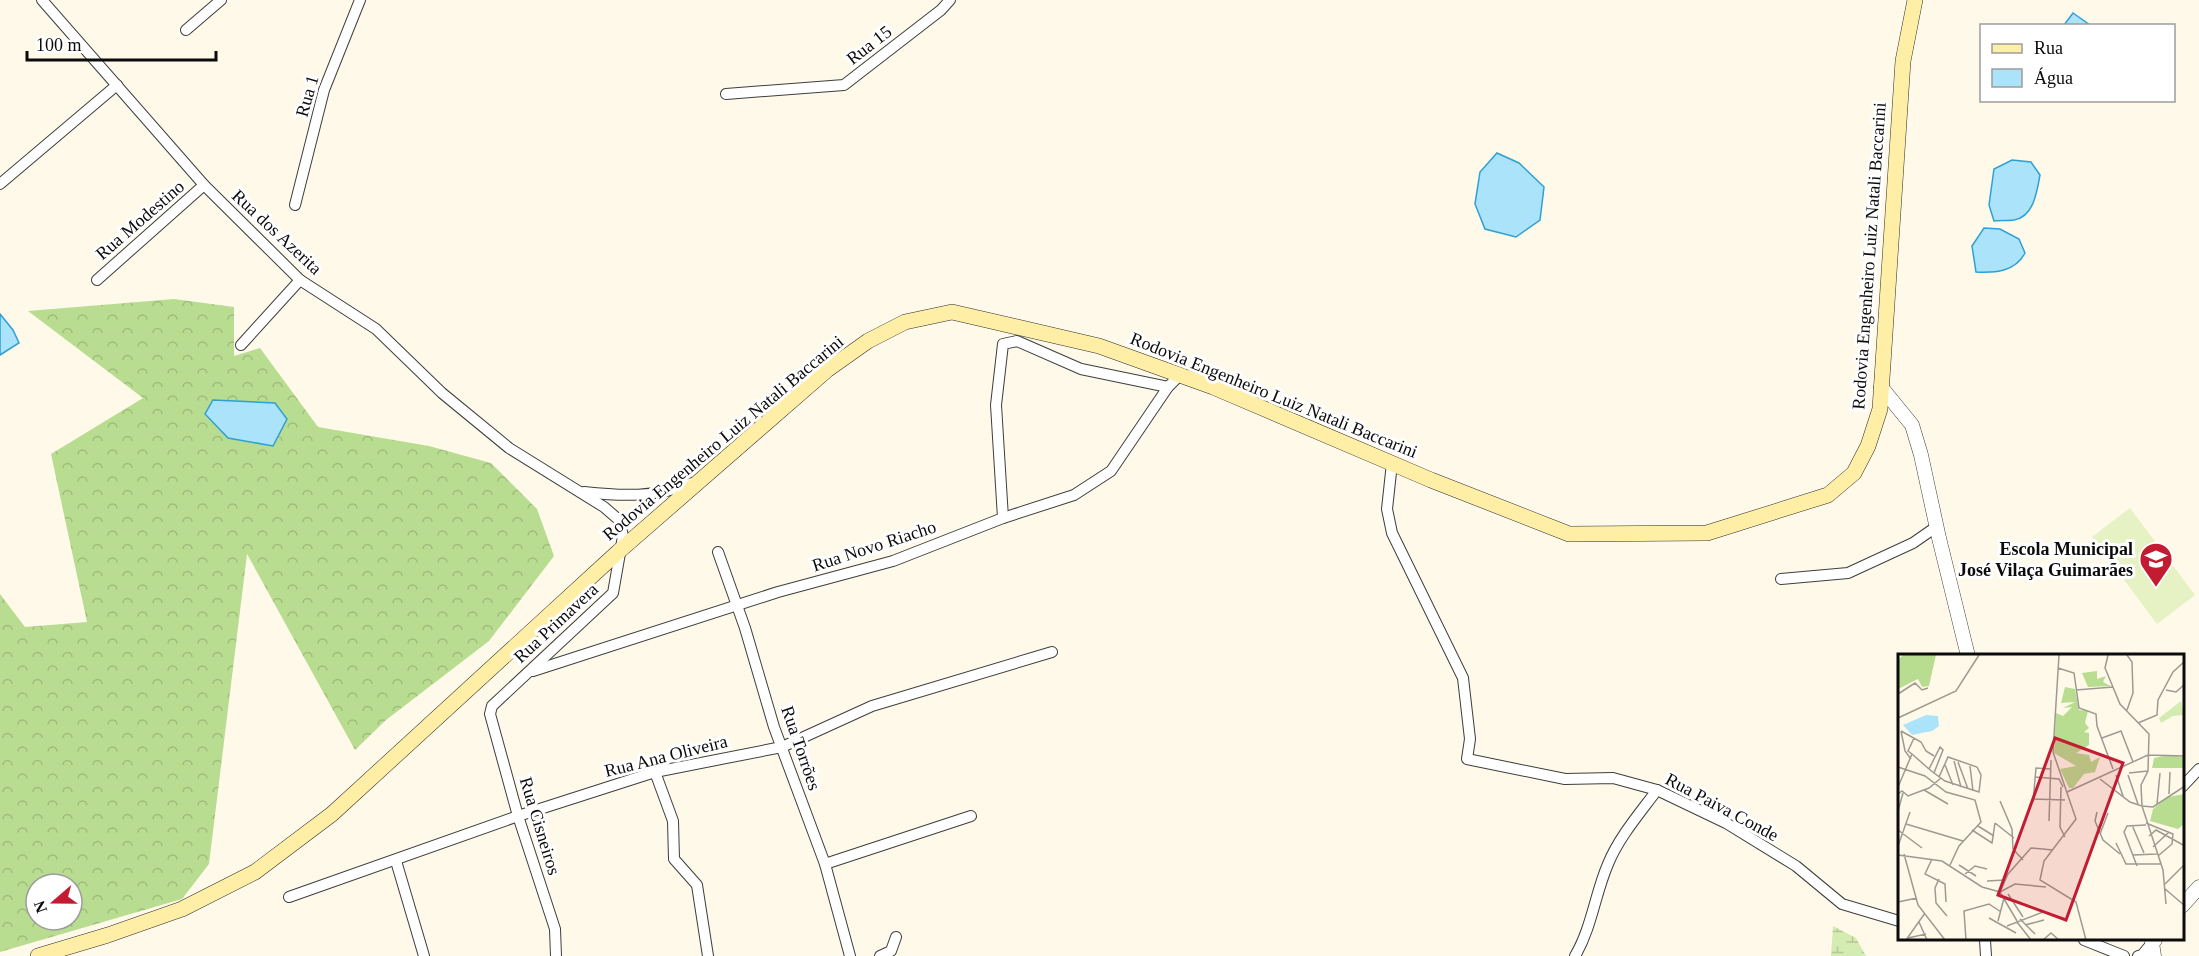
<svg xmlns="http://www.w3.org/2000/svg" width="2199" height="956" font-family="'Times New Roman',serif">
  <defs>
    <pattern id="forest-crowns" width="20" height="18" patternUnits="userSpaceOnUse" patternTransform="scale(1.5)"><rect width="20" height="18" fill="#b9dd90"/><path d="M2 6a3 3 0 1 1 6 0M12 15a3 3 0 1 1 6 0" fill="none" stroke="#9ebc7b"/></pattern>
    <pattern id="wetland-marsh" width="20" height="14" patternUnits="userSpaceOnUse" patternTransform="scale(1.5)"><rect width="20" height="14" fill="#d4ebb2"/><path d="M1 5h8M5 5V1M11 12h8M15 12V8" fill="none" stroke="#b5c898"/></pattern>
  </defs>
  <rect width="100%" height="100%" fill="#fff9ea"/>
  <!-- forest -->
  <path fill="url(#forest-crowns)" fill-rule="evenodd" d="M 174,299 L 234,307 L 234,356 L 260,348 L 318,427 L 429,446 L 491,463 L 537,509 L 554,556 L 489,641 L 386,720 L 355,750 L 247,554 L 209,864 L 182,899 L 0,952 L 0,594 L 25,627 L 87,622 L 51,454 L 143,398 L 28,311 ZM 36,884 L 72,884 L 72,920 L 36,920 Z"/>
  <!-- wetland -->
  <polygon fill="url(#wetland-marsh)" points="1833,926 1856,938 1866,956 1831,956"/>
  <!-- pitch -->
  <polygon fill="#e6f2c4" points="2130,508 2195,595 2157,624 2092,537"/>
  <!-- water -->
  <g fill="#abe3fa" stroke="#2ea0d5" stroke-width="1.5">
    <polygon points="2073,13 2090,25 2064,25"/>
    <polygon points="1497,153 1519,163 1544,187 1540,220 1516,237 1485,229 1475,204 1480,172"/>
    <path d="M 2012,160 L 2031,162 L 2040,175 C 2037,191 2034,217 2014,220 C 2008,221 2000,220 1994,221 L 1989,205 L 1994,169 Z"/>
    <path d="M 1984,228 L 2000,229 L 2019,239 L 2025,253 C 2015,272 1995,273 1976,272 L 1972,246 Z"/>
    <polygon points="0,314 13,330 19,343 0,355"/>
    <polygon points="213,400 275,403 287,419 273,446 228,438 205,414"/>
  </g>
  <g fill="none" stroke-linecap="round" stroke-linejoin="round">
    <!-- minor casing -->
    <g stroke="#3e3e3e" stroke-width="12">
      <g id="minor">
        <polyline points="42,0 204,185 300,280 376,329 442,393 509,448 604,507 619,520 623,536 613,593 492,706 490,714 518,816 555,929 556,956"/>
        <polyline points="186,30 221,0"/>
        <polyline points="726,94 844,85 941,10 950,0"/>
        <polyline points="0,184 117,85"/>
        <polyline points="295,205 324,90 360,0"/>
        <polyline points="97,280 204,185"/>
        <polyline points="241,345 300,280"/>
        <polyline points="1392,463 1387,509 1392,533 1463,678 1470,739 1467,759 1565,779 1613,778 1657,790 1726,823 1796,866 1842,904 1899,921"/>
        <path d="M 584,492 C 620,496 657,498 692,483"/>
        <polyline points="1003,518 996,405 1003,344 1017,341 1081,369 1168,387"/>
        <polyline points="718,552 745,628 774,727 825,864 850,956"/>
        <polyline points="1781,579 1848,573 1913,543 1936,527"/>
        <polyline points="533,671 778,592 893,561 1003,518 1074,495 1111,471 1168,387 1180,375"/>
        <polyline points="655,772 673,821 674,859 697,885 708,956"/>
        <polyline points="2182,787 2199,769"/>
        <polyline points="396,861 424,956"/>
        <polyline points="825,864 971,816"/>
        <polyline points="289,897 518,816 655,772 782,747 872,706 1052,652"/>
        <polyline points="1985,940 1986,956"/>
        <polyline points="2084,940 2124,956"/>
        <polyline points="880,956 891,951 896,937"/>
        <path d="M 1575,956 C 1592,927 1595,894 1608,864 C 1619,837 1640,813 1657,790"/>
        <polyline points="2138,956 2142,955 2152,943"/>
      </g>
    </g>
    <!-- tertiary casing -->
    <g stroke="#3e3e3e" stroke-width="15">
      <g id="tertiary">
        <polyline points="1881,387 1912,425 1921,455 1939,538 1968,656"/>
        <polyline points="2182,906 2199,887"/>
        <polyline points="2154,956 2152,943 2155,940"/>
      </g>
    </g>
    <!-- secondary casing -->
    <g stroke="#2d2d2d" stroke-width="16">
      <polyline id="secondary" points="38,956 108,935 182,909 255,872 332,814 618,552 827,370 868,341 905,322 952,312 1099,346 1213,387 1431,480 1569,534 1707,533 1828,495 1854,473 1868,446 1880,409 1903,61 1915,0"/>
    </g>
    <!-- minor -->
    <use href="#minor" stroke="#fff" stroke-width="10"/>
    <!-- tertiary -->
    <use href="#tertiary" stroke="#fff" stroke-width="14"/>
    <!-- secondary -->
    <use href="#secondary" stroke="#ffeea5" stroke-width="15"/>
  </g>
  <!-- icons -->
  <defs>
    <g id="school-pin" transform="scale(1.725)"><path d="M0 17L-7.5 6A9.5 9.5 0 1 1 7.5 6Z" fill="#c31c32" stroke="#fff"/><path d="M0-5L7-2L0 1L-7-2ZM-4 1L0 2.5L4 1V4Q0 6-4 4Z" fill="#fff"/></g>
  </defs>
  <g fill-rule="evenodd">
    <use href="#school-pin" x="2156" y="559"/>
  </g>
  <g text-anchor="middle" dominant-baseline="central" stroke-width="6" stroke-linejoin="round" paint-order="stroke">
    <!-- street labels -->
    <g font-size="18" fill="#0b0b0b" stroke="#fff">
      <text transform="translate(869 45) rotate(-38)">Rua 15</text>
      <text transform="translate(307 96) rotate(-74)">Rua 1</text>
      <text transform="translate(140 220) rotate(-41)">Rua Modestino</text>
      <text transform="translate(277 232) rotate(43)">Rua dos Azerita</text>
      <text transform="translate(1869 256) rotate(-86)">Rodovia Engenheiro Luiz Natali Baccarini</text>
      <text transform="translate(1274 395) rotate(22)">Rodovia Engenheiro Luiz Natali Baccarini</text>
      <text transform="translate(723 438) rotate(-40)">Rodovia Engenheiro Luiz Natali Baccarini</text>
      <text transform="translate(874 546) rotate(-18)">Rua Novo Riacho</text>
      <text transform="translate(556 623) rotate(-43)">Rua Primavera</text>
      <text transform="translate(801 748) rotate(71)">Rua Torrões</text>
      <text transform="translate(666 756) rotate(-14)">Rua Ana Oliveira</text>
      <text transform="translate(1722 807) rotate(28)">Rua Paiva Conde</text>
      <text transform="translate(540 826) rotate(73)">Rua Cisneiros</text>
    </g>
    <!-- poi labels -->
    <g font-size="18" font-weight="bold" fill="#0b0b0b" stroke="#fff" text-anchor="end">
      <text x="2133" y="549">Escola Municipal<tspan x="2133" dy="21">José Vilaça Guimarães</tspan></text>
    </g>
  </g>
  <!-- overview -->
  <g transform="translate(1898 654)">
    <rect width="286" height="286" fill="#fff9ea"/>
    <path d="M 5,1 L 38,1 L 31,32 L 24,33 L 20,25 L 0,35 L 0,6 ZM 199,17 L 199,25 L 208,22 L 205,28 L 213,32 L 190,33 L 184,19 ZM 167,33 L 177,35 L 181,56 L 190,57 L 187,69 L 191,74 L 186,78 L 191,79 L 191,91 L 178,99 L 191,101 L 193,108 L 202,103 L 197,118 L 186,120 L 175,134 L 171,134 L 162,115 L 178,112 L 156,99 L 158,59 L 165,62 L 174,53 L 165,54 L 177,48 L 163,49 ZM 269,101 L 286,103 L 286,114 L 254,114 L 256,104 ZM 286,140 L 286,170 L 280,175 L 252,167 L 255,155 L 270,143 Z" fill="#b9dd90"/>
    <path d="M 283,47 L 286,61 L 275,62 L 263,69 L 261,64 Z" fill="#d4ebb2"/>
    <path d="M 28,61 L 40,62 L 41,72 L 34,77 L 14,81 L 5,71 Z" fill="#abe3fa"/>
    <path fill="none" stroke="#9d9a91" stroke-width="1.5" d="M 161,1 L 155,98 L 178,165 L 146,207 L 142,226 L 178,248 L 188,286M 210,1 L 207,14 L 222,50 L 251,80 L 250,117 L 243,131 L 244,152 L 255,153 L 287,132M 229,1 L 234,8 L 235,39 L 229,56M 160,14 L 176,19 L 181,54 L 198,60 L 199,72 L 215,115M 178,36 L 215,33M 268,36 L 278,38 L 287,30M 0,40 L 17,29 L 24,36 L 30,34M 0,64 L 58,37 L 81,1M 240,69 L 259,61 L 260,46 L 275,18 L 287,7M 3,77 L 23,88 L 28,97 L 36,102M 3,77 L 7,97 L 13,105M 204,84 L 223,77 L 235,108M 14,100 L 31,115 L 36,119 L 47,127 L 81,138 L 83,121 L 79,113 L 50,103 L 41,123M 14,100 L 10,97 L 16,84M 56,107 L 63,133M 60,108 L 70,135M 47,111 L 55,131M 72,112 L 75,137M 0,113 L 27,122 L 48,138 L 77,146 L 83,168 L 61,192 L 52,211M 31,115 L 42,93 L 45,96 L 36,119M 231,119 L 250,117M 218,121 L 225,142M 230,121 L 240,150M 137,123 L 161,125 L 165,133M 202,125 L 232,148 L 244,152 L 265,216 L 268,250M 0,133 L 14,100M 163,133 L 162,173 L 167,183M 26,136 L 50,150M 169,138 L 250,101 L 287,102M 0,140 L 4,137 L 10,142 L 31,134 L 43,124M 271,140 L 272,118M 134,145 L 167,146M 102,147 L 114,175 L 115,195 L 125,206M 135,148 L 138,114 L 153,115M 259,150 L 262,119M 0,157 L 5,139M 199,158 L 197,167 L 205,186 L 222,200M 151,167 L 153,106M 97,169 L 116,184M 248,169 L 275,180 L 274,190 L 260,202M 8,170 L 65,187M 234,171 L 246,199M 80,172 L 96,182M 0,176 L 24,194M 74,176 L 94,189 L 97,169M 202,180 L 210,159M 251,182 L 258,176 L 287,192M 218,189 L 228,210 L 263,210M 0,192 L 12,158M 255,193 L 271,178M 6,200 L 20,251 L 47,286M 0,201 L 44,207 L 84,233 L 102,238 L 119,267M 235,201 L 259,200M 34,205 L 27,220 L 47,230 L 48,248M 61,211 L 78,222M 239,212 L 226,178 L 229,172 L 248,171M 67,220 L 77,212 L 89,215M 41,225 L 37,234 L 38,249 L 49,262M 89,227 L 107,226M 267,230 L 287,210M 266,234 L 287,252M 102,238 L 110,220 L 133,194 L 155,196M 102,238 L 117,230 L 148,233M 110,240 L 125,263M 0,248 L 19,244M 91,264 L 118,279M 122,265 L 137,280M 100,267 L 106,244 L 114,247M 21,268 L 29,286M 119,268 L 133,286M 127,271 L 146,266M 109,272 L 145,258M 10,284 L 28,280M 8,286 L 27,259M 68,286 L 66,257 L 91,250 L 103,258M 145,286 L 153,279 L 161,286"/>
    <path fill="#c31c32" fill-opacity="0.15" stroke="#c31c32" stroke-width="3" d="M 157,84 L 225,109 L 168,266 L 100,241 Z"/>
    <rect width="286" height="286" fill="none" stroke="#0b0b0b" stroke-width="3"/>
  </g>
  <!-- legend -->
  <rect x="1980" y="24" width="195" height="78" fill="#ffffff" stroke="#9d9d9d" stroke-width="1.5"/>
  <rect x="1992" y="44" width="30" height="9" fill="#ffeea5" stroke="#9d9d9d" stroke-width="1.5"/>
  <text x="2034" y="54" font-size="18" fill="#0b0b0b">Rua</text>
  <rect x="1992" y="69" width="30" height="18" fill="#abe3fa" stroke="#9d9d9d" stroke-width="1.5"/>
  <text x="2034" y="84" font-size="18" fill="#0b0b0b">Água</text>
  <!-- north arrow -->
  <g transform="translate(54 902) rotate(250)"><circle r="28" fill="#ffffff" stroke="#9d9d9d" stroke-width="1.5"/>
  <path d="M0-4.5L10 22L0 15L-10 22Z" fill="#c31c32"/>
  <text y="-9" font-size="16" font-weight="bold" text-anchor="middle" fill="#0b0b0b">N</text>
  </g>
  <!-- scale -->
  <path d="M27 51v9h189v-9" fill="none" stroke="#0b0b0b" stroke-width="3"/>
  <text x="36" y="51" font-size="18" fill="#0b0b0b" stroke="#ffffff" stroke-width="4.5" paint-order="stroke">100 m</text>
</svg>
